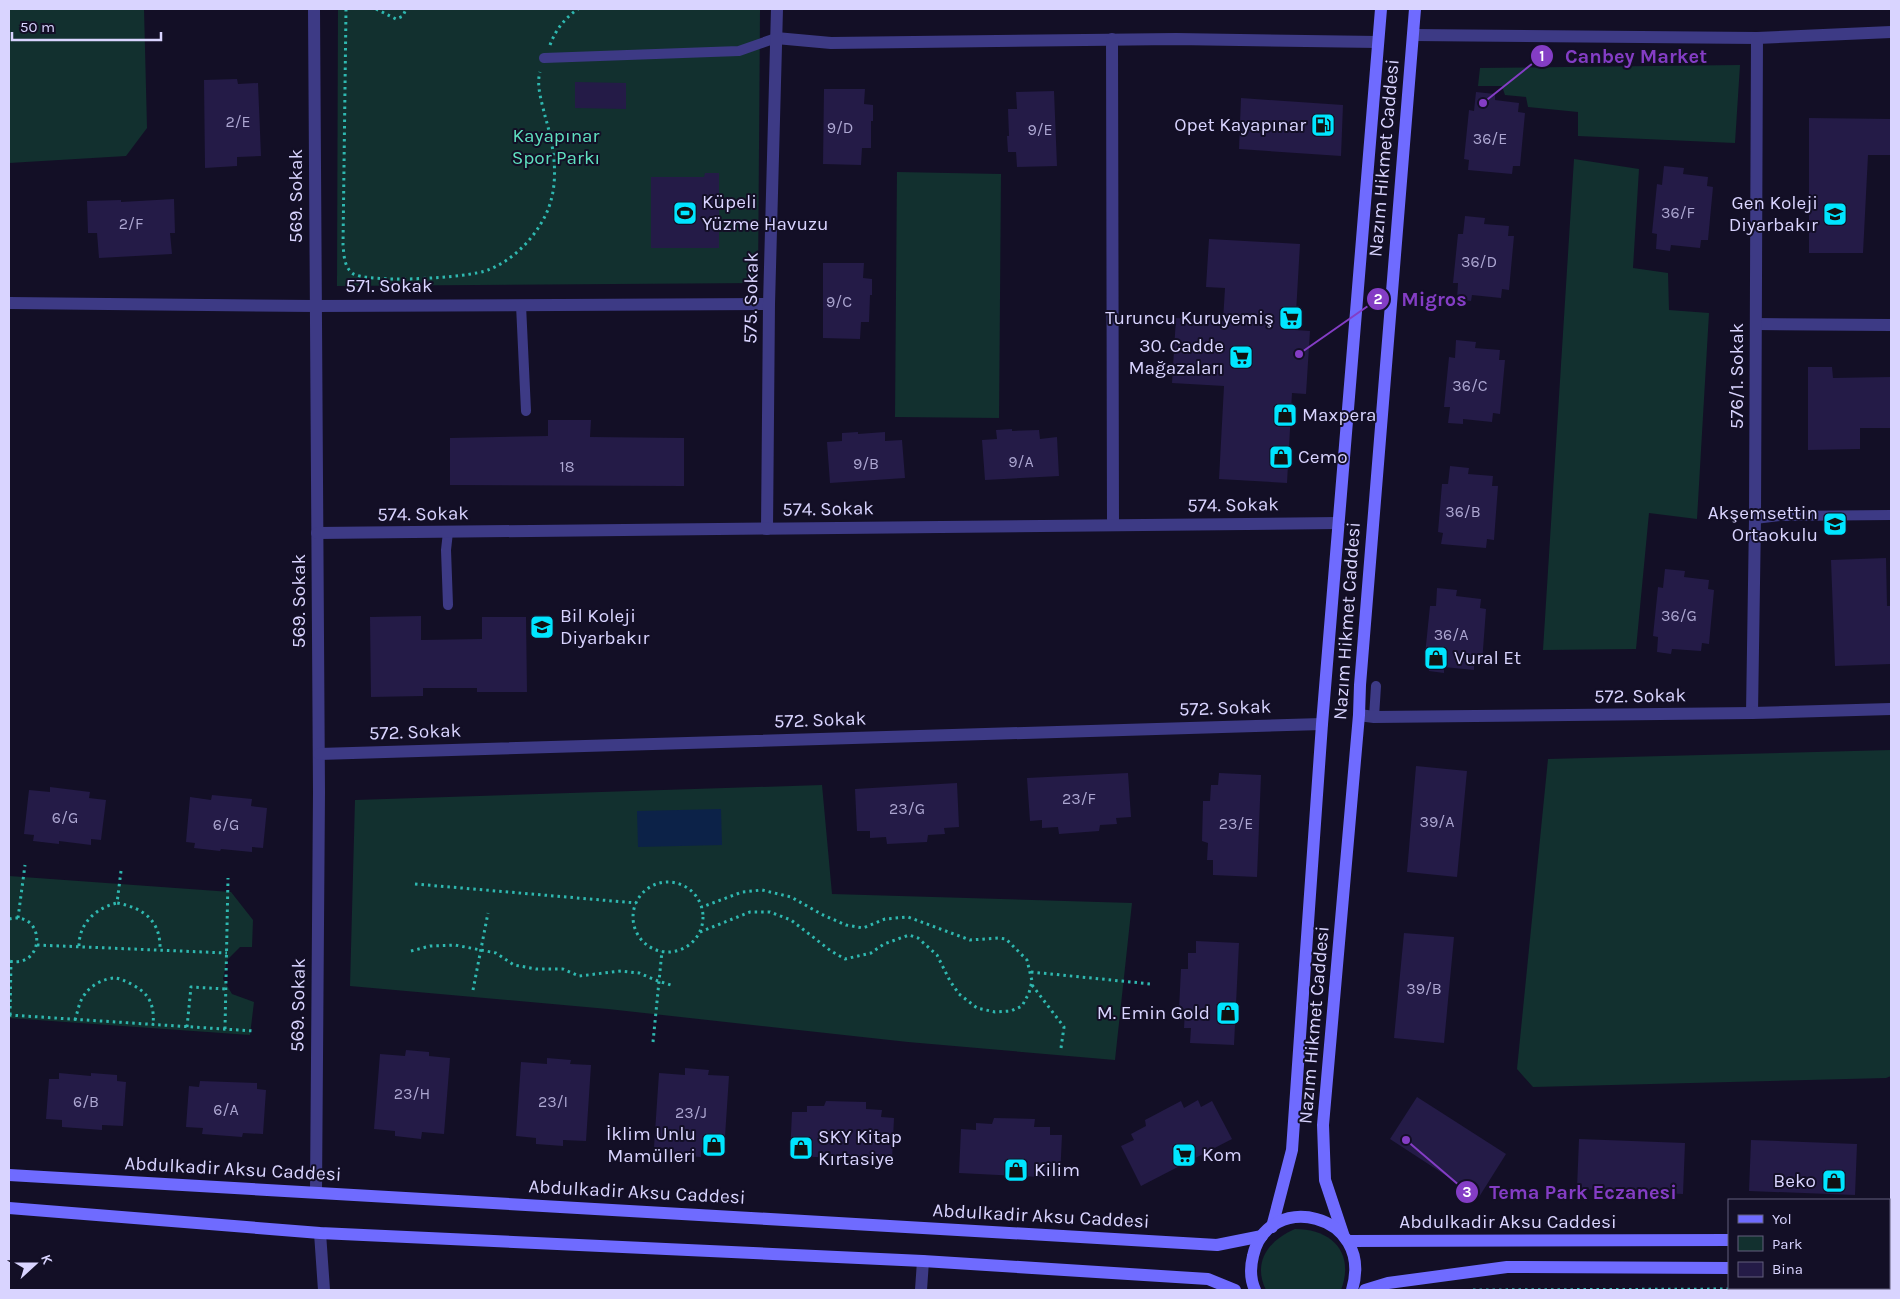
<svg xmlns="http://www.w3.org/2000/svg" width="1900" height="1299" font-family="Karla,sans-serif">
  <rect width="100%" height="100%" fill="#130f26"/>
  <!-- green -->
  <g fill="#12302f">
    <polygon points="9,9 144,9 147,128 126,156 9,163"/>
    <polygon points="338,9 760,9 758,283 337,286"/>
    <polygon points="1740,65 1735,143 1578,136 1578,112 1528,107 1526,97 1505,95 1502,86 1478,86 1480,68"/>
    <polygon points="1574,159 1639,169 1633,268 1668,273 1669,310 1709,313 1697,519 1649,513 1636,649 1543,650"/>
    <polygon points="897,172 1001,174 999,418 895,417"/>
    <polygon points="1891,750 1891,1076 1886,1078 1533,1087 1517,1069 1548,759"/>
    <polygon points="822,785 832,894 1132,903 1115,1060 908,1042 608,1009 350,986 355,800"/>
    <polygon points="9,876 231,892 253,920 252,947 240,947 227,960 223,979 232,994 254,1002 250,1035 9,1018"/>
    <path d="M 1295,1229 C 1332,1229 1355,1253 1341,1290 L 1266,1290 C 1252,1262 1269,1240 1295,1229 Z"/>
  </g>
  <!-- water -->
  <polygon fill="#0c2248" points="721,809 722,845 638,847 637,811"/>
  <!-- building -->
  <g fill="#241b47">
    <polygon points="237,79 238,84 258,83 261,156 237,157 237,166 205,168 204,80"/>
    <polygon points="575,82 626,83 626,109 575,108"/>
    <polygon points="824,89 865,89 864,104 873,105 873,121 871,121 871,148 862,148 861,165 823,164"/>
    <polygon points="1054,91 1057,166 1017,167 1016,152 1008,152 1007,136 1009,136 1008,109 1017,109 1016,92"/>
    <polygon points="1476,92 1495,94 1495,100 1519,103 1518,112 1525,113 1520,166 1513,166 1512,174 1468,170 1469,160 1464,159 1469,110 1474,111"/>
    <polygon points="1241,98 1343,105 1341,156 1239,149"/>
    <polygon points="1809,118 1891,119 1891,155 1868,155 1863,253 1809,253"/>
    <polygon points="1664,166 1684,168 1683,174 1708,177 1707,186 1713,187 1708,240 1701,240 1700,248 1671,245 1670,251 1656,249 1657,234 1652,233 1657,184 1662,185"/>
    <polygon points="705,173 719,173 719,248 651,248 651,177 704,177"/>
    <polygon points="174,199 175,233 170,233 172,254 99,258 97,233 88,233 87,201 121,200 121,202"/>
    <polygon points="1465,216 1485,218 1484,224 1509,226 1508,236 1514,236 1509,290 1502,289 1501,298 1472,295 1471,301 1457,299 1458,283 1453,283 1458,234 1463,234"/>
    <polygon points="1209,239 1300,244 1295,330 1310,331 1306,394 1292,393 1287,483 1219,479 1224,386 1172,383 1176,318 1223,321 1225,288 1206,287"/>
    <polygon points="823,263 864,263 863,278 872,279 872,295 870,295 869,322 861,322 860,339 823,338"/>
    <polygon points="1456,340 1476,342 1475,348 1500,350 1499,360 1505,360 1500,414 1493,413 1492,422 1463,419 1463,424 1448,423 1450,407 1444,407 1449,357 1455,358"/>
    <polygon points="1808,367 1832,367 1833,378 1891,377 1891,428 1860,428 1860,449 1808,450"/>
    <polygon points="548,420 591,420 590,437 684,438 684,486 450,485 450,438 548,436"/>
    <polygon points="1012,429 1012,431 1039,430 1040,439 1057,437 1059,476 985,480 982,440 997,439 996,430"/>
    <polygon points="858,432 858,434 885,432 885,441 902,440 905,478 830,483 827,442 842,441 842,433"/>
    <polygon points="1450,466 1469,468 1468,474 1493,476 1492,486 1498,486 1494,540 1487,539 1486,548 1441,544 1443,533 1438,532 1442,484 1448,484"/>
    <polygon points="1886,558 1887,606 1891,606 1891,664 1835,666 1831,560"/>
    <polygon points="1665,569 1685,571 1684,577 1709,580 1708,589 1714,590 1709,644 1702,643 1701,651 1672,649 1671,654 1657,652 1658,637 1653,636 1658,587 1663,588"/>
    <polygon points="1437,588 1457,590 1456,596 1481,599 1480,608 1486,609 1482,663 1474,662 1474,670 1444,667 1444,673 1429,671 1430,655 1425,655 1430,606 1436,606"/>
    <polygon points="421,616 421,640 482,639 482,617 526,617 527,692 477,692 477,688 423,688 423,696 371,697 370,617"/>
    <polygon points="1416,766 1467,771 1457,877 1407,872"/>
    <polygon points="1128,773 1131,817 1116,818 1117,824 1100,825 1099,831 1059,834 1058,827 1042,828 1042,820 1030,821 1027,778"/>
    <polygon points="1219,773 1261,775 1257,877 1213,875 1213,860 1207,860 1208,843 1202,841 1203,801 1210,801 1211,785 1218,785"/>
    <polygon points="957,783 959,827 944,828 945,834 928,835 927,842 887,844 886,837 870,838 870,831 857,831 855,789"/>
    <polygon points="50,787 90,792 89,798 106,800 101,840 91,839 91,845 59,841 59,844 33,841 34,835 24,834 29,790 50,792"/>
    <polygon points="212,795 252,799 251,806 267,808 263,848 252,847 252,852 221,849 220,851 194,848 195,843 186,842 190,797 211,800"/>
    <polygon points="1404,933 1454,937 1444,1043 1394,1038"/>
    <polygon points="1196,941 1239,943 1234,1045 1190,1043 1191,1028 1184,1028 1185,1011 1179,1009 1181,969 1188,969 1188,953 1196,953"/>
    <polygon points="406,1050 429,1052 429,1056 450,1058 444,1134 422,1132 421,1139 395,1136 395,1131 374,1129 380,1054 405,1056"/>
    <polygon points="547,1058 571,1060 570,1064 591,1065 586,1141 563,1140 563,1146 536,1144 536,1138 516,1136 521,1062 547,1064"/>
    <polygon points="685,1068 709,1070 708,1075 729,1076 724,1152 701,1150 701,1157 674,1155 674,1149 654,1147 659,1073 685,1075"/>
    <polygon points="59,1073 91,1076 91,1073 117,1075 117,1081 126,1082 123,1126 102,1125 102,1130 62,1127 62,1120 46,1119 49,1079 59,1079"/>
    <polygon points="200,1081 257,1083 257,1089 266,1090 263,1134 243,1133 242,1137 202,1134 203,1128 186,1127 189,1086 199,1087"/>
    <polygon points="1417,1097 1506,1154 1479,1197 1390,1139"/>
    <polygon points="1198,1100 1201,1107 1212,1101 1232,1139 1141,1186 1121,1146 1134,1140 1131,1134 1146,1126 1145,1120 1181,1101 1184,1108"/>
    <polygon points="826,1101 866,1102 866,1109 882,1110 881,1117 894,1118 892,1160 790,1156 792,1112 807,1112 807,1106 824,1106"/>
    <polygon points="994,1118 1035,1119 1034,1127 1050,1127 1050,1135 1062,1135 1060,1178 959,1173 961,1129 976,1130 976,1123 992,1124"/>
    <polygon points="1579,1139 1685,1143 1683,1194 1577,1189"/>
    <polygon points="1751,1140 1857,1144 1855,1195 1749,1191"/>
  </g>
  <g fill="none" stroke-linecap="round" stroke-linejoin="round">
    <!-- path -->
    <g stroke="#2fb8b0" stroke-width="3" stroke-dasharray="2.5 4" stroke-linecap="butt">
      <path d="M 346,9 L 343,245 C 344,255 344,266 352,273 C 367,284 469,278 488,270 C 511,261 531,242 543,220 C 561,188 555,150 545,116 C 542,103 536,85 540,72"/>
      <polyline points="376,9 396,19 403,16 406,9"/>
      <path d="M 550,45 C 556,29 565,18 578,9"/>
      <path d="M 121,871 L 117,903 C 144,908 161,921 160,950"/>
      <circle cx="668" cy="917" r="35"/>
      <polyline points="415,884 636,903"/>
      <polyline points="18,918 25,865"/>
      <path d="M 9,919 C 46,910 46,969 9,961"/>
      <polyline points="700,932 750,912 770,912 791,920 831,951 845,959 871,953 884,944 909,935 918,938 937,955 950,981 959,994 977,1008 995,1012 1011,1011 1022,1006 1029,993 1032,981 1027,960 1006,939 999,938 970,940 908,917 885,919 863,928 846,925 823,915 791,897 762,890 742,892 702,907"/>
      <polyline points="37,945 227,953"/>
      <path d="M 79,946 C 79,923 96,908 117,903"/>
      <polyline points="411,951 430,946 455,945 496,953 514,965 536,969 563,969 579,976 621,971 639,973 658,981 671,985"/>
      <polyline points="1031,972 1151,984"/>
      <polyline points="1032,985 1064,1027 1061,1048"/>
      <polyline points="473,990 488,913"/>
      <polyline points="9,1015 254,1031"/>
      <polyline points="10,1015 11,961"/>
      <path d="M 75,1020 C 78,1011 79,1001 85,994 C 91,985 105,978 115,978 C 122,978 142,989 146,995 C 153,1003 154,1015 153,1025"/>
      <polyline points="187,1027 191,987 226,989"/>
      <polyline points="225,1029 228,878"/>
      <polyline points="653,1042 662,951"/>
      <polyline points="1473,1290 1741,1289 1847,1290"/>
    </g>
    <!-- lane -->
    <g stroke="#3d3a85" stroke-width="10">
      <polyline points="544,58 739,51 776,38"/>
      <polyline points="521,305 526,411"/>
      <polyline points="1755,519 1780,516 1891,515"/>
      <polyline points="448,605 446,550 448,532"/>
      <polyline points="1374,717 1376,686"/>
    </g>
    <!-- street -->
    <g stroke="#3d3a85" stroke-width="12">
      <polyline points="314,9 319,792 316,1192"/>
      <polyline points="1413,35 1757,38 1891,32"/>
      <polyline points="776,38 831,43 1176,39 1378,42"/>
      <polyline points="1112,39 1113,525"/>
      <polyline points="9,303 315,306 769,304"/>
      <polyline points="1756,324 1891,325"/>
      <polyline points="767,529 769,304 777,9"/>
      <polyline points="317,533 1338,523"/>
      <polyline points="1752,713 1755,519 1757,38"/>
      <polyline points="1359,715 1374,717 1752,713 1891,709"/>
      <polyline points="319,754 1322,724"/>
      <polyline points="320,1233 324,1290"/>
      <polyline points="921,1290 923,1261"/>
    </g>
    <!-- secondary -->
    <g stroke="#6f6bff" stroke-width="12">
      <polyline points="9,1175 1217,1245 1262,1236"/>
      <polyline points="9,1208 320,1233 923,1261 1208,1279 1235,1290"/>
      <polyline points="1272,1227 1292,1150 1322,724 1381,9"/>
      <polyline points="1343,1234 1325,1180 1323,1125 1359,715 1360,685 1415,9"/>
      <polyline points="1889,1240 1891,1240"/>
      <polyline points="1348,1241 1729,1240"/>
      <polyline points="1889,1269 1891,1269"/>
      <path d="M 1255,1290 C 1250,1279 1250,1268 1253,1256 C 1267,1190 1375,1212 1352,1290"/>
      <polyline points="1365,1290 1388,1283 1507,1267 1729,1268"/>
    </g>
  </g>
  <!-- icons -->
  <defs>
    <g id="fuel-square" transform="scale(1.25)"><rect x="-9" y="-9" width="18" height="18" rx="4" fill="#00e5ff" stroke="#130f26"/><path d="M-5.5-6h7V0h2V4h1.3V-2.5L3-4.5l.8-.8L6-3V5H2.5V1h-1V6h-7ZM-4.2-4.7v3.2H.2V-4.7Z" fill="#111"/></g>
    <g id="stadium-square" transform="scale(1.25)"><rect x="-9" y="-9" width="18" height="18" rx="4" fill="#00e5ff" stroke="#130f26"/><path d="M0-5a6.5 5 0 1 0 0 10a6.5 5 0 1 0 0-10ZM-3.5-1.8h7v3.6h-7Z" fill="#111"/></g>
    <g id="school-square" transform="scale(1.25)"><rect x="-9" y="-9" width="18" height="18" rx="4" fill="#00e5ff" stroke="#130f26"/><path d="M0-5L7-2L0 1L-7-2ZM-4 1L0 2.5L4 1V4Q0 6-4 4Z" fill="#111"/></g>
    <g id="supermarket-square" transform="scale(1.25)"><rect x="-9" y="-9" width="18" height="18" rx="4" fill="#00e5ff" stroke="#130f26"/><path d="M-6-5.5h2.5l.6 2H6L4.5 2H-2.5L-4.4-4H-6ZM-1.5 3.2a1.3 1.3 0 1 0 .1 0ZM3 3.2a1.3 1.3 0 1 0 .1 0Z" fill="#111"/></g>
    <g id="shop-square" transform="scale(1.25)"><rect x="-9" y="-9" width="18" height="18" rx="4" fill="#00e5ff" stroke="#130f26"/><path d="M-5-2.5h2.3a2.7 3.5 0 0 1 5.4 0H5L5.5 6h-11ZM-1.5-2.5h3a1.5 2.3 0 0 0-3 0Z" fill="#111"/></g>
  </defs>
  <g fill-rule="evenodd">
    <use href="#fuel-square" x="1323" y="125"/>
    <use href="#stadium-square" x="685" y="213"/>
    <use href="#school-square" x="1835" y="214"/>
    <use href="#supermarket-square" x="1291" y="318"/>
    <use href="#supermarket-square" x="1241" y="357"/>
    <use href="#shop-square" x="1285" y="415"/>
    <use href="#shop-square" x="1281" y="457"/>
    <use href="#school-square" x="1835" y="524"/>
    <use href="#school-square" x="542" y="627"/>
    <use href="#shop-square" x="1436" y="658"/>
    <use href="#shop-square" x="1228" y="1013"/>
    <use href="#shop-square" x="714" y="1145"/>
    <use href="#shop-square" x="801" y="1148"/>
    <use href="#supermarket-square" x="1184" y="1155"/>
    <use href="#shop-square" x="1016" y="1170"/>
    <use href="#shop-square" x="1834" y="1181"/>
  </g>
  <g text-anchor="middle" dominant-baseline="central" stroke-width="4" stroke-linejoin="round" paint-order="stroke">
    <!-- number labels -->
    <g font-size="16" fill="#aca6d1">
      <text x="238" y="121">2/E</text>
      <text x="840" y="127">9/D</text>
      <text x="1040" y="129">9/E</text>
      <text x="1490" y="138">36/E</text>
      <text x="1678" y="212">36/F</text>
      <text x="131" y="223">2/F</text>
      <text x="1479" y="261">36/D</text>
      <text x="839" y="301">9/C</text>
      <text x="1470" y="385">36/C</text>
      <text x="1021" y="461">9/A</text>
      <text x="866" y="463">9/B</text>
      <text x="567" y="466">18</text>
      <text x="1463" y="511">36/B</text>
      <text x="1679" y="615">36/G</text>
      <text x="1451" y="634">36/A</text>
      <text x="1079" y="798">23/F</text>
      <text x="907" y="808">23/G</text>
      <text x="65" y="817">6/G</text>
      <text x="1437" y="821">39/A</text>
      <text x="1236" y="823">23/E</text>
      <text x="226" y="824">6/G</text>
      <text x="1424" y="988">39/B</text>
      <text x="412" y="1093">23/H</text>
      <text x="86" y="1101">6/B</text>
      <text x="553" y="1101">23/I</text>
      <text x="226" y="1109">6/A</text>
      <text x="691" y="1112">23/J</text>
    </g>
    <!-- poi labels -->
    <g font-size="19" fill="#d9d4ff" stroke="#130f26" text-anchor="end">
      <text x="1306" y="125">Opet Kayapınar</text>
      <text x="702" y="202" text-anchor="start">Küpeli<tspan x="702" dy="22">Yüzme Havuzu</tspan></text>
      <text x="1818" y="203">Gen Koleji<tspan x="1818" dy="22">Diyarbakır</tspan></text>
      <text x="1274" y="318">Turuncu Kuruyemiş</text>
      <text x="1224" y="346">30. Cadde<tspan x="1224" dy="22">Mağazaları</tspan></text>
      <text x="1302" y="415" text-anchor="start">Maxpera</text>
      <text x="1298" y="457" text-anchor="start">Cemo</text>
      <text x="1818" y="513">Akşemsettin<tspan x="1818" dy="22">Ortaokulu</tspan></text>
      <text x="560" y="616" text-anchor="start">Bil Koleji<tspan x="560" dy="22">Diyarbakır</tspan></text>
      <text x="1454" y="658" text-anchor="start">Vural Et</text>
      <text x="1210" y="1013">M. Emin Gold</text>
      <text x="696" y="1134">İklim Unlu<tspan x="696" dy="22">Mamülleri</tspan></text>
      <text x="818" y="1137" text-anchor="start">SKY Kitap<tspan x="818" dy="22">Kırtasiye</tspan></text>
      <text x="1202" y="1155" text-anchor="start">Kom</text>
      <text x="1034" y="1170" text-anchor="start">Kilim</text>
      <text x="1816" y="1181">Beko</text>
    </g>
    <!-- park labels -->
    <g font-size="19" fill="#5fe0c0" stroke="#130f26">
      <text x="556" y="136">Kayapınar<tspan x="556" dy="22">Spor Parkı</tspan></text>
    </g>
    <!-- street labels -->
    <g font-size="19" fill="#d9d4ff" stroke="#130f26">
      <text transform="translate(1384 158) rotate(-85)">Nazım Hikmet Caddesi</text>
      <text transform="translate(296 196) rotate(-90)">569. Sokak</text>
      <text x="389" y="286">571. Sokak</text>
      <text transform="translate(751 298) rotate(-89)">575. Sokak</text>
      <text transform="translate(1737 376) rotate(-90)">576/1. Sokak</text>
      <text transform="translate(1233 505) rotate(-1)">574. Sokak</text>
      <text transform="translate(828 509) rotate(-1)">574. Sokak</text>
      <text transform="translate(423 514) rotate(-1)">574. Sokak</text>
      <text transform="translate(299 601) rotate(-90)">569. Sokak</text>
      <text transform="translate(1347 621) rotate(-86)">Nazım Hikmet Caddesi</text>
      <text transform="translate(1640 696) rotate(-1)">572. Sokak</text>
      <text transform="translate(1225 708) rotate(-2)">572. Sokak</text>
      <text transform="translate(820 720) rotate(-2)">572. Sokak</text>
      <text transform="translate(415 732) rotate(-2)">572. Sokak</text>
      <text transform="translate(298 1005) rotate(-89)">569. Sokak</text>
      <text transform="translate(1314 1025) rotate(-85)">Nazım Hikmet Caddesi</text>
      <text transform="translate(233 1169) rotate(3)">Abdulkadir Aksu Caddesi</text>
      <text transform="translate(637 1192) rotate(3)">Abdulkadir Aksu Caddesi</text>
      <text transform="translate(1041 1216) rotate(3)">Abdulkadir Aksu Caddesi</text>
      <text x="1508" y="1222">Abdulkadir Aksu Caddesi</text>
    </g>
  </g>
  <!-- callouts -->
  <path fill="none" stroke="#843dc5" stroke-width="2" d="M1483 103L1542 56M1299 354L1378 299M1406 1140L1467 1192"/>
  <g fill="#843dc5" stroke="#130f26" stroke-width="2">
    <circle cx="1483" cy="103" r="5"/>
    <circle cx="1299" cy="354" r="5"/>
    <circle cx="1406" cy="1140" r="5"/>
    <circle cx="1542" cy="56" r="12"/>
    <circle cx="1378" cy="299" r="12"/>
    <circle cx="1467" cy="1192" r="12"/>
  </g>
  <g font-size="15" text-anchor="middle" font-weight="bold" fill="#fff">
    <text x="1542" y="61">1</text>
    <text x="1378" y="304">2</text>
    <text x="1467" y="1197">3</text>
  </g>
  <g font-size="20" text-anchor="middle" font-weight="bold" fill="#843dc5" stroke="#130f26" stroke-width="4" stroke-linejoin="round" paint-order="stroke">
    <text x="1636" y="63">Canbey Market</text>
    <text x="1434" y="306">Migros</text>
    <text x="1583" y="1199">Tema Park Eczanesi</text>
  </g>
  <!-- border -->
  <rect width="1900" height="1299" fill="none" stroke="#d9d4ff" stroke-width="20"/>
  <!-- legend -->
  <rect x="1728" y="1199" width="162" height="90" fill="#130f26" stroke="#625e7d"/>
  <rect x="1738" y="1215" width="25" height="8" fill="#6f6bff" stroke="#625e7d"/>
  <text x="1772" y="1224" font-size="15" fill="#d9d4ff">Yol</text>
  <rect x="1738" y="1236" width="25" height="15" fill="#12302f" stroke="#625e7d"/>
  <text x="1772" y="1249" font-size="15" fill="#d9d4ff">Park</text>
  <rect x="1738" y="1262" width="25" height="15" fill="#241b47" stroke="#625e7d"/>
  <text x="1772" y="1274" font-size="15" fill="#d9d4ff">Bina</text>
  <!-- north arrow -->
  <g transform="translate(35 1264) rotate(69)" stroke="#130f26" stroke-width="4" paint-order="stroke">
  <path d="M0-4L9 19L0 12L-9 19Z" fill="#d9d4ff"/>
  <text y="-8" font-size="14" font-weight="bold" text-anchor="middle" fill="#d9d4ff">K</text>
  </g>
  <!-- scale -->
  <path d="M12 32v8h149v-8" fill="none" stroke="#d9d4ff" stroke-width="2.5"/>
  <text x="20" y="32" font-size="15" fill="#d9d4ff" stroke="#130f26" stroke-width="4" paint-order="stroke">50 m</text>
</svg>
